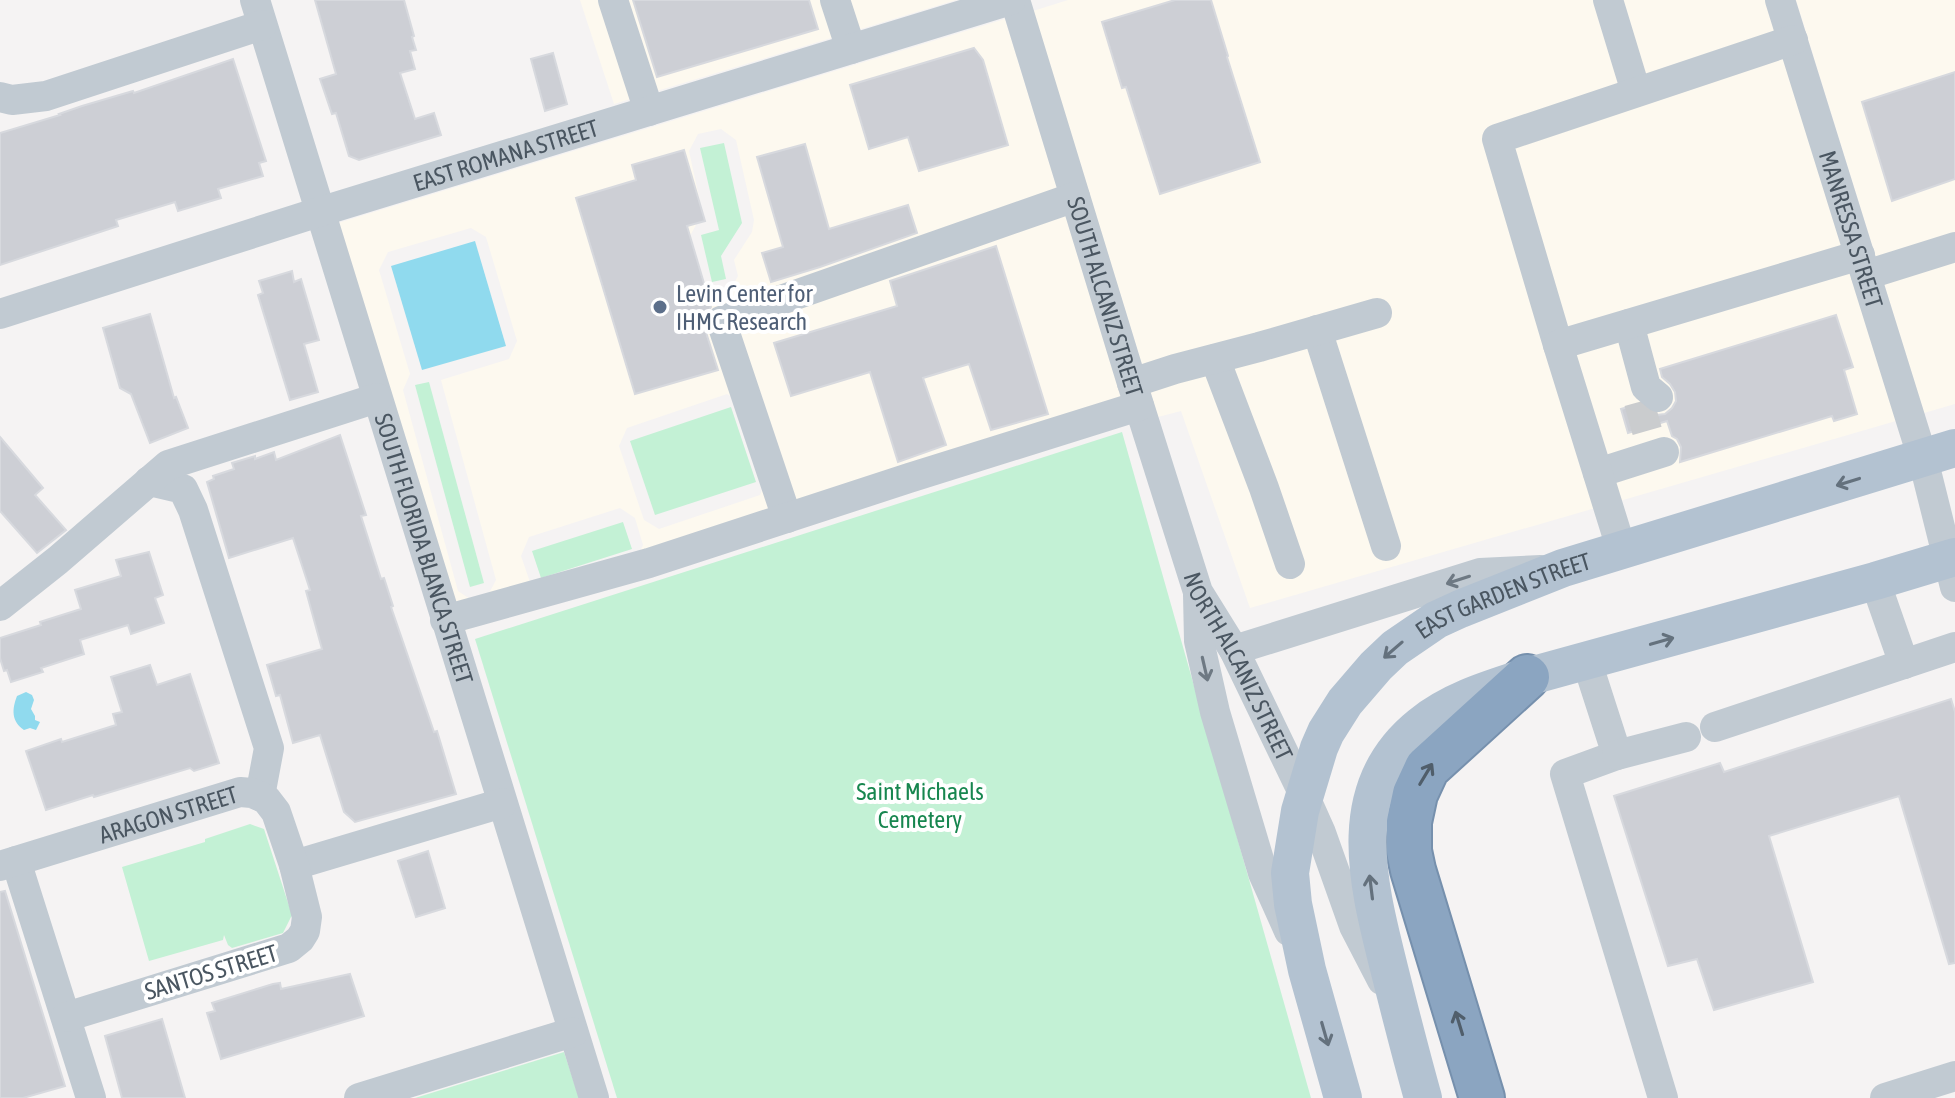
<svg xmlns="http://www.w3.org/2000/svg" width="1955" height="1098" font-family="'Asap Condensed',sans-serif">
  <rect width="100%" height="100%" fill="#f5f3f3"/>
  <!-- commercial -->
  <g fill="#fdf9ef" fill-rule="evenodd">
    <polygon points="580,0 956,0 614,104"/>
    <polygon points="1068,0 1766,0 1896,421 1250,608 1181,411 1158,417 1033,11"/>
    <polygon points="1796,0 1955,0 1955,404 1924,413"/>
    <path d="M 1005,19 L 1130,425 L 1119,419 L 472,625 L 470,629 L 464,631 L 338,223 ZM 721,129 L 736,140 L 754,220 L 752,232 L 734,260 L 738,276 L 729,293 L 715,296 L 700,286 L 689,238 L 698,221 L 704,220 L 689,151 L 698,134 ZM 471,228 L 486,237 L 517,341 L 509,359 L 441,380 L 496,580 L 487,597 L 473,601 L 458,591 L 403,390 L 410,374 L 379,270 L 388,252 ZM 727,394 L 743,403 L 767,477 L 760,495 L 659,529 L 644,520 L 619,446 L 627,428 ZM 620,508 L 635,518 L 643,545 L 635,563 L 530,582 L 521,556 L 529,537 Z"/>
  </g>
  <!-- green -->
  <g fill="#c3f1d5">
    <polygon points="724,143 742,223 721,256 726,279 712,282 701,235 719,230 700,148"/>
    <polygon points="429,382 484,583 470,587 415,385"/>
    <polygon points="731,407 756,482 655,515 630,441"/>
    <polygon points="1122,432 1311,1098 617,1098 475,639"/>
    <polygon points="623,522 632,549 541,578 532,551"/>
    <polygon points="250,824 264,829 292,915 283,933 232,948 228,945 224,935 223,940 149,961 122,867 205,842 205,839"/>
    <polygon points="564,1052 579,1098 415,1098"/>
  </g>
  <!-- water -->
  <g fill="#90daee">
    <polygon points="475,241 506,346 422,370 391,266"/>
    <path d="M 26,692 L 32,695 L 34,700 L 31,709 L 35,716 L 35,720 L 40,722 L 36,730 L 30,728 L 24,730 C 11,721 12,709 17,696 Z"/>
  </g>
  <!-- building -->
  <g fill="#cdcfd5" stroke="#d7d9de" stroke-width="2">
    <polygon points="315,0 404,0 414,36 412,37 416,50 410,51 415,69 400,73 415,119 434,113 441,135 359,160 349,156 336,113 332,114 320,79 336,74"/>
    <polygon points="633,0 809,0 818,29 657,77"/>
    <polygon points="1175,0 1211,0 1228,56 1227,57 1260,162 1160,194 1126,87 1122,88 1102,22"/>
    <polygon points="974,48 983,60 1008,145 919,171 908,137 869,149 850,85"/>
    <polygon points="553,53 567,104 545,111 531,59"/>
    <polygon points="233,59 266,161 259,163 263,176 218,189 221,198 178,211 175,202 116,220 118,226 0,265 0,133 60,115 59,114 82,106 133,91 134,93"/>
    <polygon points="1955,72 1955,179 1892,201 1862,102"/>
    <polygon points="805,144 829,229 908,205 917,233 820,267 771,282 762,253 783,247 757,157"/>
    <polygon points="684,150 705,221 687,226 711,307 704,317 704,326 718,370 635,394 576,198 636,180 632,165"/>
    <polygon points="996,246 1048,414 991,430 969,364 923,378 946,445 898,462 870,372 791,396 774,343 897,306 890,281"/>
    <polygon points="292,271 294,282 301,279 319,340 304,344 318,392 290,400 258,295 263,293 259,281"/>
    <polygon points="150,314 174,398 176,397 188,428 150,443 131,394 120,388 103,328"/>
    <polygon points="1836,315 1853,367 1844,370 1857,414 1834,421 1832,416 1680,462 1681,447 1677,439 1672,436 1667,421 1628,433 1621,409 1638,404 1647,411 1656,415 1665,414 1672,408 1676,401 1675,392 1670,384 1662,377 1660,369"/>
    <polygon points="340,435 366,515 361,516 381,579 384,578 393,606 391,607 434,732 437,731 456,794 355,822 344,812 320,735 293,743 280,695 276,696 267,665 322,649 306,591 310,590 293,538 229,558 207,482 214,479 213,476 234,469 232,463 255,456 255,459 274,452 276,460"/>
    <polygon points="0,437 43,488 35,495 66,530 37,553 0,511"/>
    <polygon points="149,552 163,595 155,598 164,623 131,634 128,625 80,640 84,654 41,668 43,672 11,682 7,670 4,671 0,658 0,638 41,625 40,622 81,609 75,590 121,576 116,560"/>
    <polygon points="150,665 157,685 190,674 219,763 194,771 190,768 94,797 93,795 46,810 26,751 61,739 62,742 116,725 113,714 122,712 111,677"/>
    <polygon points="1951,699 1955,712 1955,963 1949,964 1899,796 1769,836 1813,982 1714,1010 1697,959 1668,966 1614,796 1720,763 1724,772"/>
    <polygon points="428,851 445,908 416,917 398,861"/>
    <polygon points="5,891 65,1086 23,1098 0,1098 0,892"/>
    <polygon points="350,974 364,1016 221,1059 207,1013 215,1011 212,1003 273,984 280,983 281,989"/>
    <polygon points="162,1019 185,1098 122,1098 105,1036"/>
  </g>
  <g fill="none" stroke-linecap="round" stroke-linejoin="round">
    <!-- minor-tunnel -->
    <polyline stroke="#caccce" stroke-width="30" stroke-dasharray="30 15" stroke-linecap="butt" points="1639,402 1648,434"/>
    <!-- highway casing -->
    <g stroke="#7690ad" stroke-width="48">
      <polyline id="highway" points="1482,1098 1413,870 1409,851 1409,822 1415,794 1427,768 1527,677"/>
    </g>
    <!-- minor -->
    <g stroke="#c1cad2" stroke-width="30">
      <path id="s1" d="M 255,0 L 594,1098"/>
      <polyline points="613,0 649,111"/>
      <polyline points="835,0 851,49"/>
      <path id="s2" d="M 1015,0 L 1132,383 L 1198,592 L 1234,650 L 1304,795 L 1321,833 L 1354,926 L 1382,980"/>
      <polyline points="1608,0 1636,92"/>
      <path id="s3" d="M 1780,0 L 1923,459 L 1955,587"/>
      <polyline points="0,97 12,100 46,96 262,25"/>
      <polyline points="1866,275 1955,247"/>
      <path id="s4" d="M 0,314 L 319,212 L 1011,0"/>
      <polyline points="1629,324 1646,387 1658,397"/>
      <polyline points="1317,330 1386,546"/>
      <polyline points="1558,345 1497,139 1793,40"/>
      <polyline points="1215,359 1264,488 1290,564"/>
      <polyline points="1132,383 1175,369 1259,347 1377,313"/>
      <polyline points="1598,473 1664,452"/>
      <polyline points="149,481 183,489 193,510 269,748 260,796"/>
      <polyline points="787,518 721,321 1075,197"/>
      <polyline points="1622,551 1558,345 1860,255"/>
      <polyline points="1875,581 1904,664"/>
      <polyline points="1198,594 1199,641 1215,712 1263,873 1289,931"/>
      <polyline points="0,606 58,560 168,465 377,398"/>
      <polyline points="445,620 649,563 909,478 1139,406"/>
      <polyline points="1234,650 1480,573 1541,570"/>
      <polyline points="1587,662 1617,755 1565,774 1663,1098"/>
      <polyline points="1715,727 1955,647"/>
      <polyline points="1617,755 1686,737"/>
      <polyline points="16,861 91,1098"/>
      <polyline points="294,865 502,803"/>
      <path id="s5" d="M 0,866 L 240,792 L 252,793 L 266,799 L 276,812 L 294,865 L 307,917 L 305,931 L 300,939 L 289,948 L 66,1017"/>
      <polyline points="359,1098 573,1032"/>
      <polyline points="1885,1098 1955,1076"/>
    </g>
    <!-- major -->
    <g stroke="#b3c2d1" stroke-width="38">
      <path id="s6" d="M 1343,1098 L 1307,970 L 1293,904 L 1290,873 L 1300,811 L 1319,748 L 1326,732 L 1345,702 L 1376,666 L 1395,648 L 1436,620 L 1460,609 L 1563,568 L 1955,448"/>
      <path d="M 1423,1098 C 1411,1055 1400,1012 1389,968 C 1368,884 1342,788 1421,725 C 1452,700 1490,689 1527,677 L 1875,581 L 1955,557"/>
    </g>
    <!-- highway -->
    <use href="#highway" stroke="#8ba5c1" stroke-width="44"/>
  </g>
  <!-- one-way arrows -->
  <defs><path id="oneway-shaft" d="M-6 0H5M1.5-3L5.5 0L1.5 3" fill="none" stroke-width="1.6" stroke-linecap="round" stroke-linejoin="round" transform="scale(2)"/></defs>
  <g stroke="#64717d">
    <use href="#oneway-shaft" transform="translate(1848 482) rotate(163)"/>
    <use href="#oneway-shaft" transform="translate(1662 641) rotate(-16)"/>
    <use href="#oneway-shaft" transform="translate(1393 650) rotate(139)"/>
    <use href="#oneway-shaft" transform="translate(1371 887) rotate(-97)"/>
    <use href="#oneway-shaft" transform="translate(1325 1034) rotate(74)"/>
  </g>
  <g stroke="#6e7983">
    <use href="#oneway-shaft" transform="translate(1458 580) rotate(162)"/>
    <use href="#oneway-shaft" transform="translate(1205 669) rotate(77)"/>
  </g>
  <g stroke="#505e6b">
    <use href="#oneway-shaft" transform="translate(1426 774) rotate(-59)"/>
    <use href="#oneway-shaft" transform="translate(1459 1023) rotate(-107)"/>
  </g>
  <!-- markers -->
  <circle fill="#5c6f8a" stroke="#fff" stroke-width="3" cx="660" cy="307" r="8"/>
  <g text-anchor="middle" dominant-baseline="central" stroke-width="8" stroke-linejoin="round" paint-order="stroke">
    <!-- street labels -->
    <g font-size="24" fill="#4a5661" stroke="#fff">
      <text stroke="none"><textPath href="#s4" startOffset="530">EAST ROMANA STREET</textPath></text>
      <text stroke="none"><textPath href="#s3" startOffset="240">MANRESSA STREET</textPath></text>
      <text stroke="none"><textPath href="#s2" startOffset="310">SOUTH ALCANIZ STREET</textPath></text>
      <text stroke="none"><textPath href="#s1" startOffset="574">SOUTH FLORIDA BLANCA STREET</textPath></text>
      <text stroke="none"><textPath href="#s6" startOffset="608">EAST GARDEN STREET</textPath></text>
      <text stroke="none"><textPath href="#s2" startOffset="704">NORTH ALCANIZ STREET</textPath></text>
      <text stroke="none"><textPath href="#s5" startOffset="176">ARAGON STREET</textPath></text>
      <text transform="translate(211 972) rotate(-17)">SANTOS STREET</text>
    </g>
    <!-- service labels -->
    <g font-size="24" fill="#4e5e75" stroke="#fff" text-anchor="start">
      <text x="676" y="293">Levin Center for<tspan x="676" dy="28">IHMC Research</tspan></text>
    </g>
    <!-- park labels -->
    <g font-size="24" fill="#17864f" stroke="#fff">
      <text x="920" y="791">Saint Michaels<tspan x="920" dy="28">Cemetery</tspan></text>
    </g>
  </g>
</svg>
